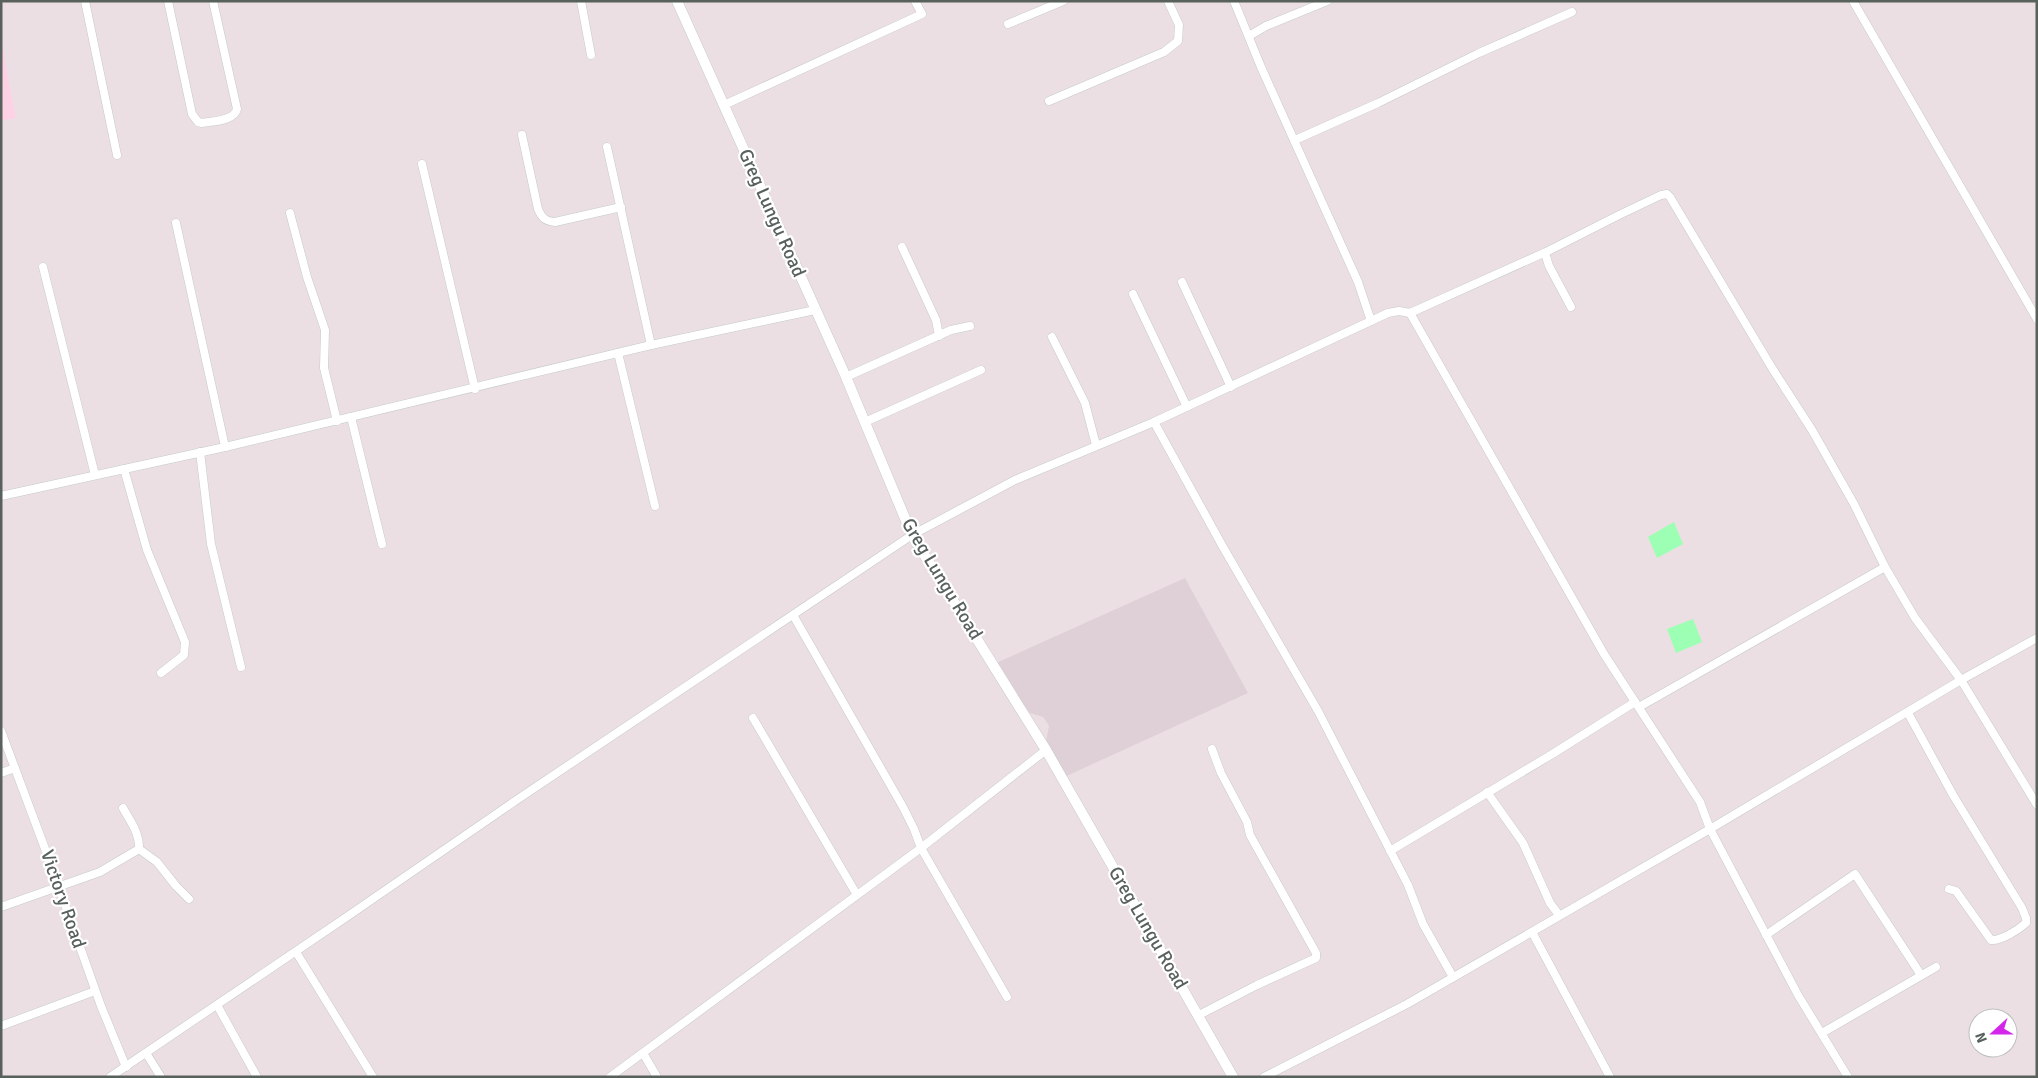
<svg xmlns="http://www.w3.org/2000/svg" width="2038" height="1078" font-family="Signika,sans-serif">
  <rect width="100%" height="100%" fill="#ecdfe4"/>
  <!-- commercial -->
  <polygon fill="#fed2e5" points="1,40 16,118 1,121"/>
  <!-- education -->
  <polygon fill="#ded0d6" points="1185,578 1248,693 1060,779 1046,741 1049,726 1046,721 1043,717 1030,713 994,664"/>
  <!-- water -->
  <g fill="#9cffb4">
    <polygon points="1674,522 1683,544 1657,558 1648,537"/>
    <polygon points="1693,619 1702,642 1676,653 1667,629"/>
  </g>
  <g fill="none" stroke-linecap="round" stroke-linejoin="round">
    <!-- minor casing -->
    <g stroke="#c3cbc7" stroke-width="9">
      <g id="minor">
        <polyline points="85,1 117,155"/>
        <path d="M 168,1 L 192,114 L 198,122 L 202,123 C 213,121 234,121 237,109 L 213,1"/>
        <polyline points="581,1 591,55"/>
        <polyline points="1234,1 1261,67 1358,282 1371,321"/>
        <polyline points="1853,1 2037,319"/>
        <polyline points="1008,24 1063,1"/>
        <polyline points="1249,36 1266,26 1327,1"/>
        <polyline points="1049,101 1164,52 1178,41 1179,25 1168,1"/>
        <polyline points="724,105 922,14 915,1"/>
        <path d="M 522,135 L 538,209 C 542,218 545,221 555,222 L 621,207"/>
        <polyline points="1295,140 1378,103 1479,53 1572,12"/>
        <polyline points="607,147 651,345"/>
        <polyline points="422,164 475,389"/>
        <polyline points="290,213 307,277 325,330 324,368 337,421"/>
        <polyline points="176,223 225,447"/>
        <polyline points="902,247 936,320 939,336"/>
        <polyline points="1545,253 1549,266 1571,307"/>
        <polyline points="43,267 95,475"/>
        <polyline points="1182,282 1231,387"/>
        <polyline points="1133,294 1187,407"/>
        <polyline points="1410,313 1604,654 1700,802 1710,829 1798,995 1848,1077"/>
        <polyline points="1052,337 1085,403 1096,445"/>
        <polyline points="618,353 655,506"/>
        <polyline points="846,377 951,330 970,326"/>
        <polyline points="351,417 382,544"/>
        <polyline points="865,422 981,370"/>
        <polyline points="1154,422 1223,547 1318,711 1408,885 1423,924 1453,977"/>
        <polyline points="200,452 211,544 241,667"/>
        <polyline points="124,469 147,550 185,642 184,655 161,673"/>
        <polyline points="1,496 225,447 651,345 815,310"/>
        <polyline points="793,615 903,807 914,829 921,848 1007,997"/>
        <polyline points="1639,707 1885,567"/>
        <path d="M 1908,713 L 1953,795 L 2022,908 L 2026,918 L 2026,923 C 2018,930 2001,941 1991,940 L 1956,891 L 1949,889"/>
        <polyline points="753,718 857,895"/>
        <polyline points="1,731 47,854 101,1006 126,1067"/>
        <polyline points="1,773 15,768"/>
        <polyline points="1487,792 1523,843 1550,903 1559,915"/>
        <polyline points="139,849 157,862 176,886 189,899"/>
        <polyline points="1390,851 1554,753 1635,702"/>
        <path d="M 1,907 L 100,872 L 139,849 C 140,833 130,821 123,808"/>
        <polyline points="1532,932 1610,1077"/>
        <polyline points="1766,935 1855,874 1921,975"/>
        <polyline points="296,952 373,1077"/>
        <polyline points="217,1005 257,1077"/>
        <polyline points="1199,1015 1257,985 1316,958 1316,953 1250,835 1247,822 1221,773 1212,749"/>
        <polyline points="1,1026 95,991"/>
        <polyline points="1822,1033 1936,967"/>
        <polyline points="146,1053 161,1077"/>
        <polyline points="643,1053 657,1077"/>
        <polyline points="110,1077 345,918 518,799 912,535 1015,480 1154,422 1388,313 1399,311 1410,313 1546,252 1619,215 1661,195 1667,194 1670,197 1772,368 1812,430 1854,504 1885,567 1915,618 1961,680 2037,805"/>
        <polyline points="610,1077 921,848 1046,750"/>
        <polyline points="1264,1077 1407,1004 1710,829 1961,680 2037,638"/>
      </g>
    </g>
    <!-- tertiary casing -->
    <g stroke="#c3cbc7" stroke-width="11">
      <polyline id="tertiary" points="677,1 846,377 912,535 1046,750 1233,1077"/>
    </g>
    <!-- minor -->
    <use href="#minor" stroke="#fff" stroke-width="8"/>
    <!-- tertiary -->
    <use href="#tertiary" stroke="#fff" stroke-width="10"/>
  </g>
  <g text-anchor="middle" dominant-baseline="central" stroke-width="4.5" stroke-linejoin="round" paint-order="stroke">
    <!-- street labels -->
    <g font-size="19" fill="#58615b" stroke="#fff">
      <text transform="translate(772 213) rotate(66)">Greg Lungu Road</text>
      <text transform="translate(942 579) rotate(59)">Greg Lungu Road</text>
      <text transform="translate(63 899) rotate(71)">Victory Road</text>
      <text transform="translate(1148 928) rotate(60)">Greg Lungu Road</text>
    </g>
  </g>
  <!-- border -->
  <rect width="2038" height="1078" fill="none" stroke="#58615b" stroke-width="5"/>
  <!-- north arrow -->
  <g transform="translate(1993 1033) rotate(249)"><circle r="24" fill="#ffffff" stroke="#bcc0bd"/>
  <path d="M0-4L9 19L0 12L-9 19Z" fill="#d426eb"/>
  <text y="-8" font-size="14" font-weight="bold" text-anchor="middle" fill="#58615b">N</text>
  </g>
</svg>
